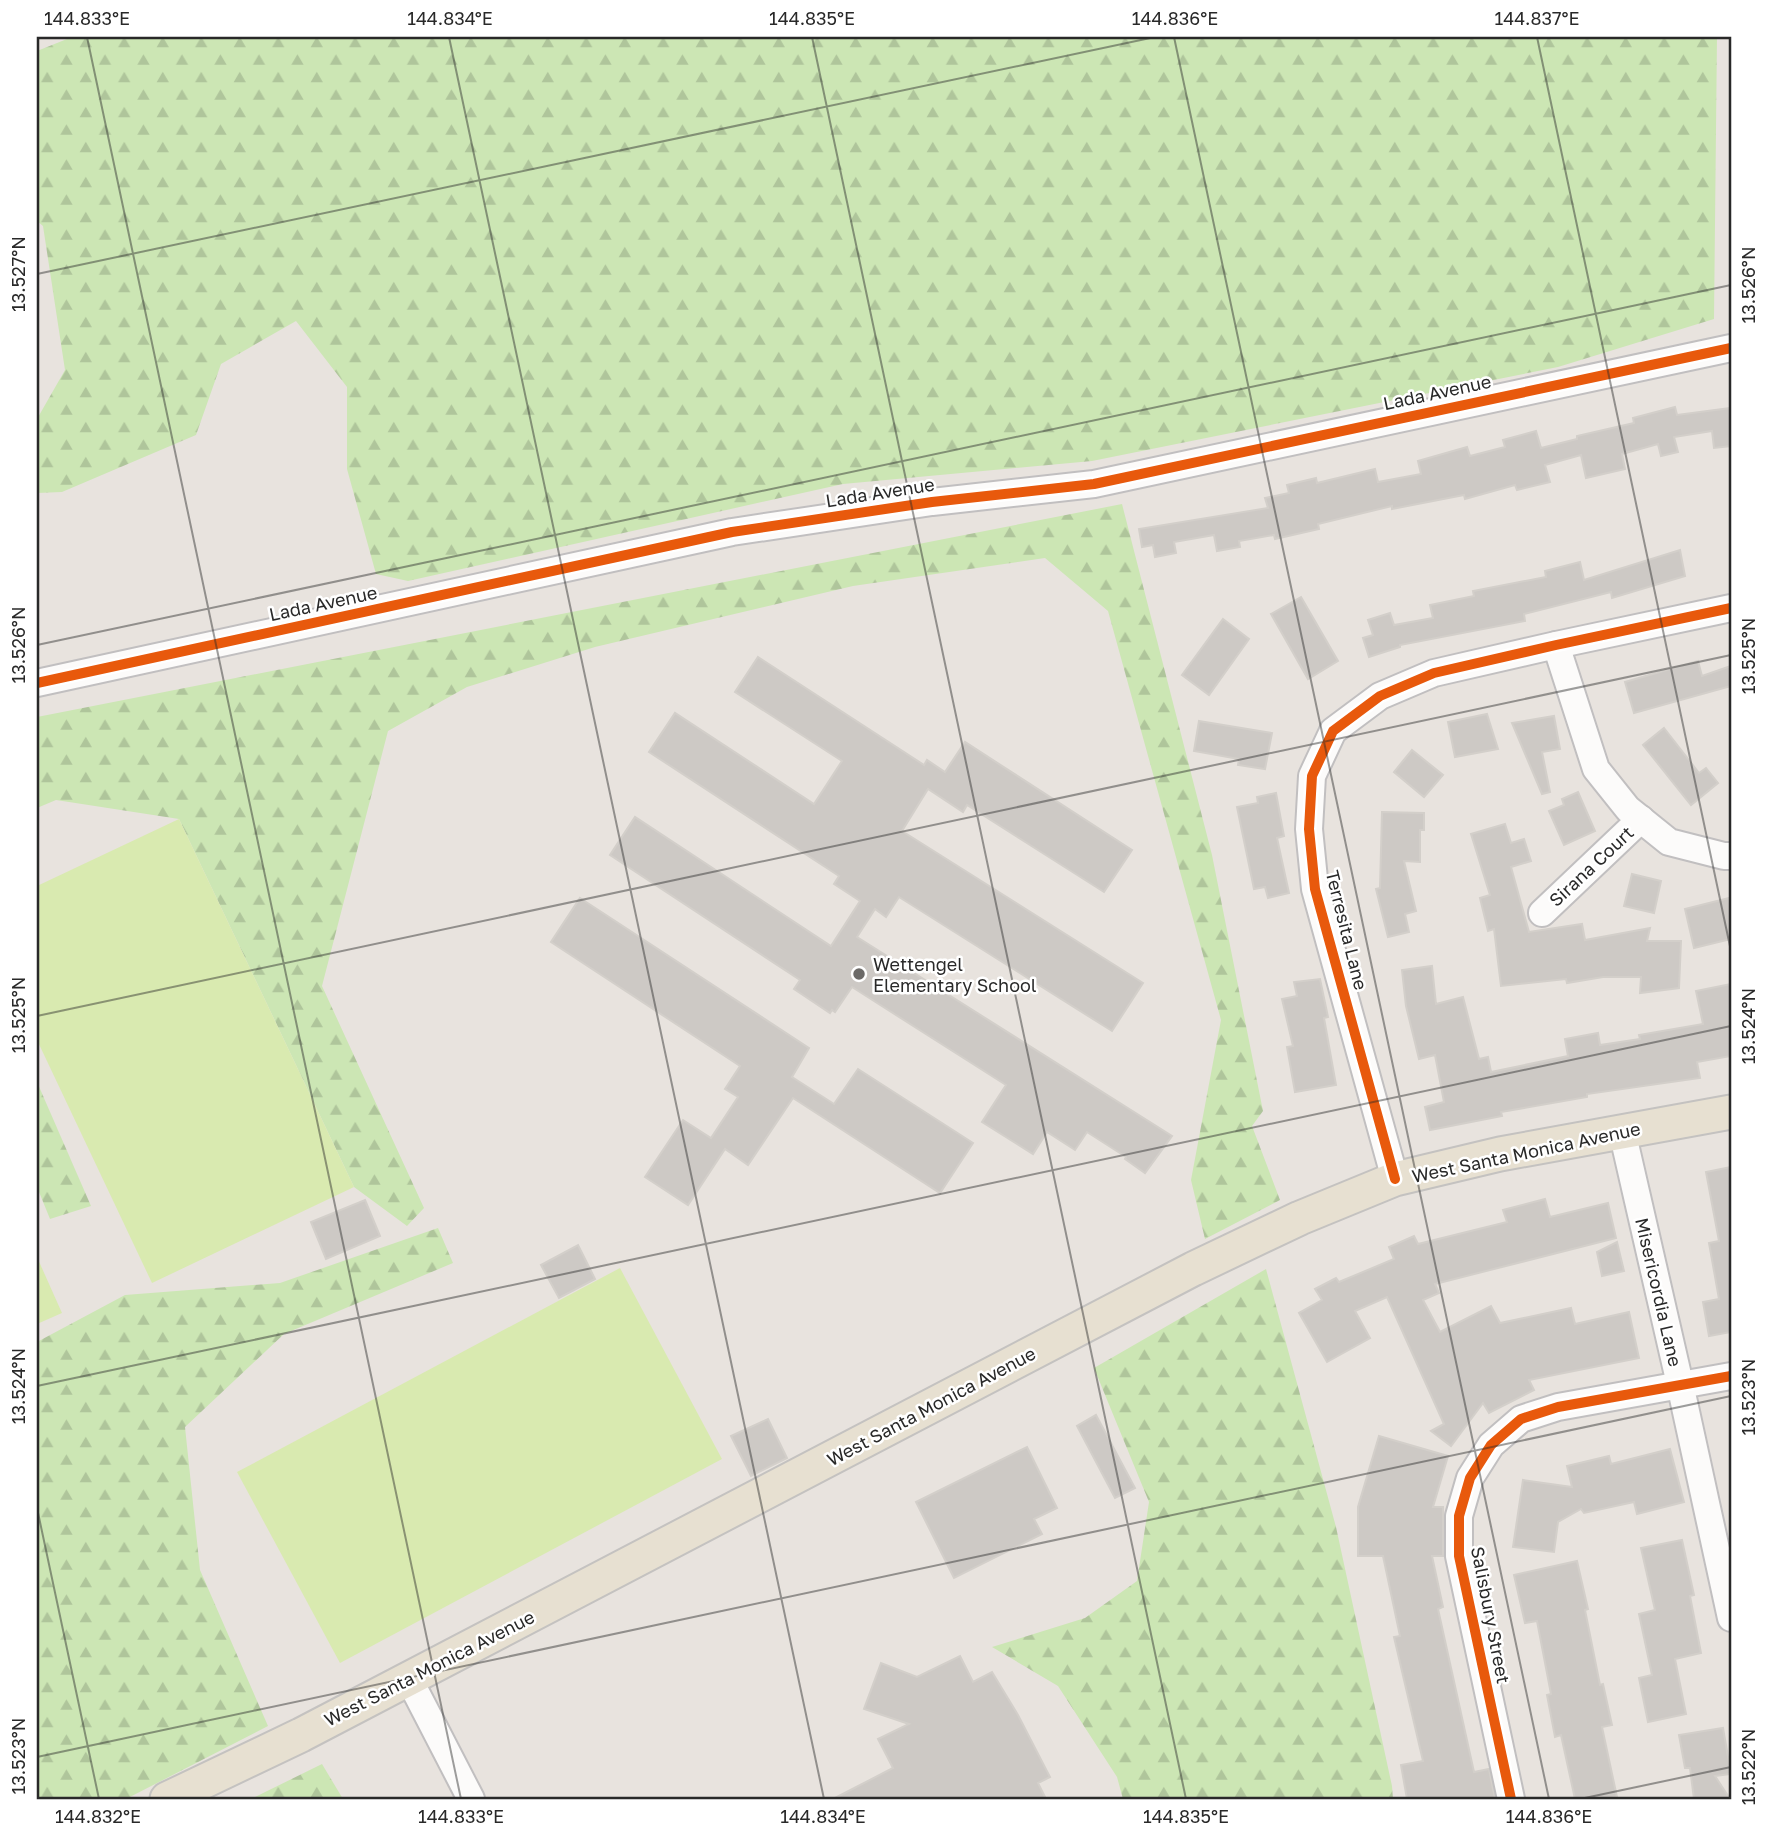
<svg xmlns="http://www.w3.org/2000/svg" width="1768" height="1836" font-family="'Golos Text',sans-serif">
  <defs>
    <pattern id="forest-firs" width="22" height="20" patternUnits="userSpaceOnUse" patternTransform="scale(1.75)"><rect width="22" height="20" fill="#cce6b4"/><path d="M5 1l3.5 6h-7zM16 11l3.5 6h-7z" fill="#afc59b"/></pattern>
  </defs>
  <rect width="100%" height="100%" fill="#e8e3de"/>
  <!-- forest -->
  <g fill="url(#forest-firs)">
    <polygon points="72,37 1717,37 1714,319 1558,367 1092,461 843,484 408,581 376,574 347,469 347,387 296,321 221,364 196,435 62,492 37,493 37,419 65,370 43,226 37,221 37,51"/>
    <polygon points="1122,504 1212,855 1263,1111 1252,1126 1280,1200 1205,1239 1191,1180 1221,1020 1108,611 1045,558 853,586 595,647 467,687 388,731 322,986 424,1208 407,1226 354,1187 179,819 56,800 37,808 37,717"/>
    <polygon points="37,1082 91,1206 50,1219 37,1187"/>
    <polygon points="438,1228 453,1263 284,1334 185,1427 200,1570 268,1726 126,1799 37,1799 37,1342 125,1295 280,1283"/>
    <polygon points="1266,1269 1336,1527 1392,1786 1393,1799 1123,1799 1117,1777 1058,1686 992,1647 1085,1618 1137,1581 1149,1502 1094,1368"/>
    <polygon points="322,1764 343,1799 251,1799"/>
  </g>
  <!-- pitch -->
  <g fill="#d9eab0">
    <polygon points="179,819 354,1187 152,1283 37,1040 37,886"/>
    <polygon points="37,1257 62,1313 37,1324"/>
    <polygon points="620,1268 722,1459 340,1663 237,1472"/>
  </g>
  <!-- building -->
  <g fill="#cdc9c5" stroke="#d3cfca" stroke-width="2">
    <polygon points="1675,407 1677,415 1731,408 1731,446 1714,448 1712,431 1674,437 1678,452 1661,456 1658,444 1622,454 1625,469 1586,478 1581,455 1545,465 1550,482 1517,490 1515,485 1465,499 1464,495 1392,509 1392,506 1318,524 1319,529 1275,539 1274,535 1239,541 1240,547 1217,551 1214,535 1174,542 1176,553 1155,557 1153,545 1142,547 1139,529 1268,508 1265,498 1289,493 1287,485 1316,478 1317,483 1375,469 1378,482 1421,474 1418,461 1467,447 1470,456 1505,447 1503,440 1536,431 1541,448 1577,439 1577,436 1634,423 1633,418"/>
    <polygon points="1680,550 1685,576 1612,598 1611,592 1524,614 1525,621 1400,645 1400,647 1369,657 1363,638 1373,635 1368,620 1390,613 1394,625 1433,618 1430,605 1474,596 1473,591 1546,577 1545,571 1580,562 1584,580"/>
    <polygon points="1301,597 1338,661 1308,679 1271,614"/>
    <polygon points="1223,619 1249,639 1209,695 1182,675"/>
    <polygon points="758,657 924,765 927,760 945,772 965,742 1132,850 1104,892 967,805 963,812 928,789 902,831 1143,983 1112,1031 899,897 886,917 875,909 857,937 1172,1136 1145,1173 1125,1159 1126,1157 1087,1132 1075,1150 1047,1132 1033,1154 982,1122 1006,1085 852,987 835,1012 832,1010 830,1013 794,989 800,980 610,855 635,817 831,946 860,901 834,884 839,876 649,752 675,713 814,804 842,761 735,692"/>
    <polygon points="1698,661 1702,676 1731,666 1731,686 1634,713 1625,682"/>
    <polygon points="1487,714 1498,749 1455,757 1448,722"/>
    <polygon points="1554,716 1560,749 1542,752 1550,792 1542,794 1512,723"/>
    <polygon points="1199,721 1272,733 1265,769 1238,765 1239,759 1194,751"/>
    <polygon points="1664,728 1699,773 1706,768 1718,783 1691,805 1643,745"/>
    <polygon points="1412,750 1443,775 1424,797 1394,772"/>
    <polygon points="1578,792 1595,831 1564,845 1549,811 1564,805 1562,799"/>
    <polygon points="1276,793 1284,836 1277,838 1289,893 1268,898 1265,887 1254,889 1237,807 1258,803 1257,797"/>
    <polygon points="1382,812 1424,813 1424,830 1420,830 1420,862 1404,861 1416,911 1405,914 1409,932 1388,937 1376,889 1380,888"/>
    <polygon points="1505,824 1511,843 1524,839 1531,861 1511,867 1529,932 1582,924 1585,940 1650,928 1647,941 1681,941 1679,988 1640,993 1641,977 1603,977 1567,983 1566,979 1501,986 1494,929 1488,931 1480,898 1490,895 1471,834"/>
    <polygon points="1632,874 1661,881 1654,913 1624,906"/>
    <polygon points="580,898 809,1048 792,1077 834,1104 858,1069 973,1143 940,1193 793,1098 748,1165 725,1149 688,1205 645,1177 683,1120 711,1138 738,1097 725,1089 740,1066 551,942"/>
    <polygon points="1729,898 1731,909 1731,939 1694,948 1685,909"/>
    <polygon points="1432,966 1436,1004 1463,997 1479,1059 1488,1057 1491,1072 1568,1056 1565,1039 1598,1033 1600,1045 1640,1039 1639,1035 1703,1024 1696,991 1731,984 1731,1056 1697,1062 1700,1078 1587,1094 1587,1097 1501,1112 1502,1116 1430,1130 1425,1107 1444,1102 1435,1055 1419,1059 1406,1006 1402,970"/>
    <polygon points="1320,979 1328,1017 1324,1018 1336,1085 1295,1092 1287,1047 1293,1046 1282,999 1297,996 1294,982"/>
    <polygon points="1731,1167 1731,1332 1709,1336 1703,1302 1719,1299 1709,1243 1719,1241 1706,1172"/>
    <polygon points="1545,1199 1550,1217 1608,1203 1616,1238 1435,1284 1439,1293 1423,1300 1440,1332 1491,1306 1500,1323 1571,1308 1575,1324 1629,1312 1639,1358 1529,1380 1534,1390 1489,1413 1483,1403 1451,1446 1431,1431 1444,1424 1387,1297 1355,1311 1370,1338 1327,1362 1299,1313 1322,1300 1315,1289 1336,1278 1339,1282 1394,1259 1389,1247 1414,1236 1418,1244 1507,1222 1503,1210"/>
    <polygon points="365,1200 380,1236 326,1259 311,1222"/>
    <polygon points="1617,1242 1624,1271 1602,1276 1597,1252"/>
    <polygon points="578,1245 595,1279 559,1298 541,1265"/>
    <polygon points="1096,1415 1135,1488 1115,1498 1077,1426"/>
    <polygon points="768,1419 787,1458 751,1476 731,1436"/>
    <polygon points="1379,1436 1448,1456 1433,1507 1443,1507 1443,1556 1432,1556 1443,1607 1438,1609 1474,1772 1489,1769 1495,1799 1407,1799 1401,1765 1423,1761 1394,1637 1400,1636 1383,1556 1358,1556 1358,1507"/>
    <polygon points="1027,1447 1057,1508 1034,1519 1042,1534 954,1578 916,1502"/>
    <polygon points="1670,1449 1684,1502 1637,1514 1634,1502 1584,1513 1581,1509 1558,1522 1554,1552 1513,1547 1523,1480 1572,1487 1567,1466 1609,1456 1611,1464"/>
    <polygon points="1682,1540 1694,1595 1690,1596 1701,1653 1675,1659 1686,1714 1648,1722 1639,1678 1652,1675 1639,1614 1655,1610 1641,1548"/>
    <polygon points="1577,1561 1588,1609 1585,1610 1600,1685 1603,1684 1612,1725 1602,1727 1617,1797 1606,1799 1575,1799 1561,1735 1555,1737 1547,1695 1551,1694 1537,1621 1525,1623 1514,1575"/>
    <polygon points="960,1656 973,1682 992,1672 1018,1715 1050,1777 1038,1783 1046,1799 833,1799 893,1768 878,1739 909,1724 864,1709 881,1663 917,1677"/>
    <polygon points="1723,1728 1731,1774 1715,1776 1730,1799 1694,1799 1690,1768 1685,1768 1679,1735"/>
  </g>
  <g fill="none" stroke-linecap="round" stroke-linejoin="round">
    <!-- minor casing -->
    <g stroke="#c1bfc0" stroke-width="30">
      <g id="minor">
        <polyline points="1556,645 1596,769 1628,809 1669,842 1724,856 1731,856"/>
        <polyline points="37,683 732,532 932,502 1094,484 1731,348"/>
        <polyline points="1542,913 1641,819"/>
        <polyline points="1622,1131 1680,1384 1731,1618"/>
        <polyline points="1395,1179 1315,889 1309,829 1312,776 1333,731 1380,696 1434,673 1556,645 1731,608"/>
        <polyline points="409,1679 471,1799"/>
        <polyline points="1511,1799 1459,1556 1459,1516 1470,1478 1491,1445 1521,1419 1558,1407 1731,1376"/>
      </g>
    </g>
    <!-- major casing -->
    <g stroke="#c4c2c0" stroke-width="37">
      <polyline id="major" points="167,1799 301,1735 1193,1269 1300,1218 1395,1179 1500,1154 1731,1112"/>
    </g>
    <!-- minor -->
    <use href="#minor" stroke="#fcfbfa" stroke-width="26"/>
    <!-- major -->
    <use href="#major" stroke="#e7e0d1" stroke-width="33"/>
    <!-- cycleway casing -->
    <g stroke="#fff" stroke-width="15">
      <g id="cycleway">
        <polyline points="37,683 732,532 932,502 1094,484 1731,348"/>
        <polyline points="1395,1179 1315,889 1309,829 1312,776 1333,731 1380,696 1434,673 1556,645 1731,608"/>
        <polyline points="1511,1799 1459,1556 1459,1516 1470,1478 1491,1445 1521,1419 1558,1407 1731,1376"/>
      </g>
    </g>
    <!-- cycleway -->
    <use href="#cycleway" stroke="#e8590c" stroke-width="10"/>
  </g>
  <!-- ticks -->
  <path fill="none" stroke="#292929" stroke-width="2" stroke-opacity="0.45" d="M 87,37 L 461,1799M 449,37 L 824,1799M 812,37 L 1186,1799M 1174,37 L 1549,1799M 1537,37 L 1731,951M 37,274 L 1155,37M 37,645 L 1731,285M 37,1016 L 1731,655M 37,1386 L 1731,1026M 37,1508 L 99,1799M 37,1757 L 1731,1396M 1580,1799 L 1731,1767"/>
  <!-- markers -->
  <circle fill="#6c6a68" stroke="#fff" stroke-width="2.5" cx="859" cy="974" r="7"/>
  <g text-anchor="middle" dominant-baseline="central" stroke-width="5" stroke-linejoin="round" paint-order="stroke">
    <!-- street labels -->
    <g font-size="18" fill="#292929" stroke="#fff">
      <text transform="translate(1437 392) rotate(-12)">Lada Avenue</text>
      <text transform="translate(880 492) rotate(-9)">Lada Avenue</text>
      <text transform="translate(323 603) rotate(-12)">Lada Avenue</text>
      <text transform="translate(1591 866) rotate(-43)">Sirana Court</text>
      <text transform="translate(1347 930) rotate(76)">Terresita Lane</text>
      <text transform="translate(1526 1152) rotate(-12)">West Santa Monica Avenue</text>
      <text transform="translate(1659 1292) rotate(77)">Misericordia Lane</text>
      <text transform="translate(931 1406) rotate(-28)">West Santa Monica Avenue</text>
      <text transform="translate(1491 1615) rotate(79)">Salisbury Street</text>
      <text transform="translate(429 1668) rotate(-27)">West Santa Monica Avenue</text>
    </g>
    <!-- poi labels -->
    <g font-size="18" fill="#292929" stroke="#fff" text-anchor="start">
      <text x="873" y="964">Wettengel<tspan x="873" dy="21">Elementary School</tspan></text>
    </g>
  </g>
  <!-- border -->
  <rect width="1768" height="1836" fill="none" stroke="#ffffff" stroke-width="77"/>
  <rect x="38" y="38" width="1692" height="1760" fill="none" stroke="#292929" stroke-width="2.5"/>
  <g font-size="18" text-anchor="middle" fill="#292929">
    <text x="87" y="25">144.833°E</text>
    <text x="450" y="25">144.834°E</text>
    <text x="812" y="25">144.835°E</text>
    <text x="1175" y="25">144.836°E</text>
    <text x="1537" y="25">144.837°E</text>
    <text transform="translate(19 274) rotate(-90)" y="6">13.527°N</text>
    <text transform="translate(1749 285) rotate(-90)" y="6">13.526°N</text>
    <text transform="translate(19 645) rotate(-90)" y="6">13.526°N</text>
    <text transform="translate(1749 656) rotate(-90)" y="6">13.525°N</text>
    <text transform="translate(19 1015) rotate(-90)" y="6">13.525°N</text>
    <text transform="translate(1749 1026) rotate(-90)" y="6">13.524°N</text>
    <text transform="translate(19 1386) rotate(-90)" y="6">13.524°N</text>
    <text transform="translate(1749 1397) rotate(-90)" y="6">13.523°N</text>
    <text transform="translate(19 1756) rotate(-90)" y="6">13.523°N</text>
    <text transform="translate(1749 1767) rotate(-90)" y="6">13.522°N</text>
    <text x="98" y="1823">144.832°E</text>
    <text x="461" y="1823">144.833°E</text>
    <text x="823" y="1823">144.834°E</text>
    <text x="1186" y="1823">144.835°E</text>
    <text x="1549" y="1823">144.836°E</text>
  </g>
</svg>
